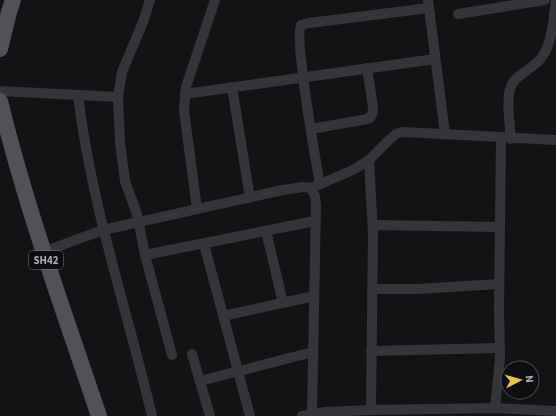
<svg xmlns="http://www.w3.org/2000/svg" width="556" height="416" font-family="'Source Sans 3',sans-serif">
  <rect width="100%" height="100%" fill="#131315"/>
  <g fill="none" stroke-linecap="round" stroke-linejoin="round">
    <!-- street -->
    <g stroke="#353439" stroke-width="10">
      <polyline points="150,0 143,22 122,72 118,97 120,143 125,181 137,214 145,255 172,355"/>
      <polyline points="428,0 445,134"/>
      <polyline points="458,14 545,0"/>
      <polyline points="232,87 250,198"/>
      <polyline points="0,91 118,97"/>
      <polyline points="185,94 435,59"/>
      <path d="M 78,95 C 91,205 127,309 152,416"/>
      <polyline points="311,129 367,119 370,118 373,112 373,107 367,68"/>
      <path d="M 511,139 C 510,125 506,103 510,89 C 514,74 533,70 542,57 C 553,41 553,20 556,1"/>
      <polyline points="369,160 373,233 371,410"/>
      <path d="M 320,184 C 316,163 294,37 301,25 L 309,23 L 429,8"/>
      <polyline points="311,188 315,196 316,205 312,414"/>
      <polyline points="197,209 184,110 186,87 215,0"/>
      <polyline points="373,225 500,227"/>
      <polyline points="266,231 283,303"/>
      <polyline points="204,244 250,416"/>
      <polyline points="43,252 103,230 283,190 303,187 311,188 353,170 369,160 390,139 396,134 403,132 556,140"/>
      <polyline points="145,255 315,221"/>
      <polyline points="372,289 417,289 499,284"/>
      <polyline points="223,316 314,296"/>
      <polyline points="371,351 500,348"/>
      <polyline points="192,354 210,416"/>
      <polyline points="200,381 313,352"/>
      <polyline points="495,408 500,358 499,309 501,138"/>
      <polyline points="302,416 325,412 371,410 495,408 556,411"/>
    </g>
    <!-- primary -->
    <g stroke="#515158" stroke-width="16">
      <polyline points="0,49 9,12 13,0"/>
      <path d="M 0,101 C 26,208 64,312 99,416"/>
    </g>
  </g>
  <g text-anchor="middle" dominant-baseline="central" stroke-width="4" stroke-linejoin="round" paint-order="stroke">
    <!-- shield labels -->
    <rect fill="#0e0e10" stroke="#787a83" stroke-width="1" x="29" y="251" width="34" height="18" rx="3"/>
    <g font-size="11" font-weight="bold" fill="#a6a8b4">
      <text x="46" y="260">SH42</text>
    </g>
  </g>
  <!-- north arrow -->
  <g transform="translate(520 380) rotate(84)"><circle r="19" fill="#0e0e10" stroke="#4b4c52"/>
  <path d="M0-3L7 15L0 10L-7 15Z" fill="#e2c73e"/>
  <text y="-6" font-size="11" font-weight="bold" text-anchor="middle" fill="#a6a8b4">N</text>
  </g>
</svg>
